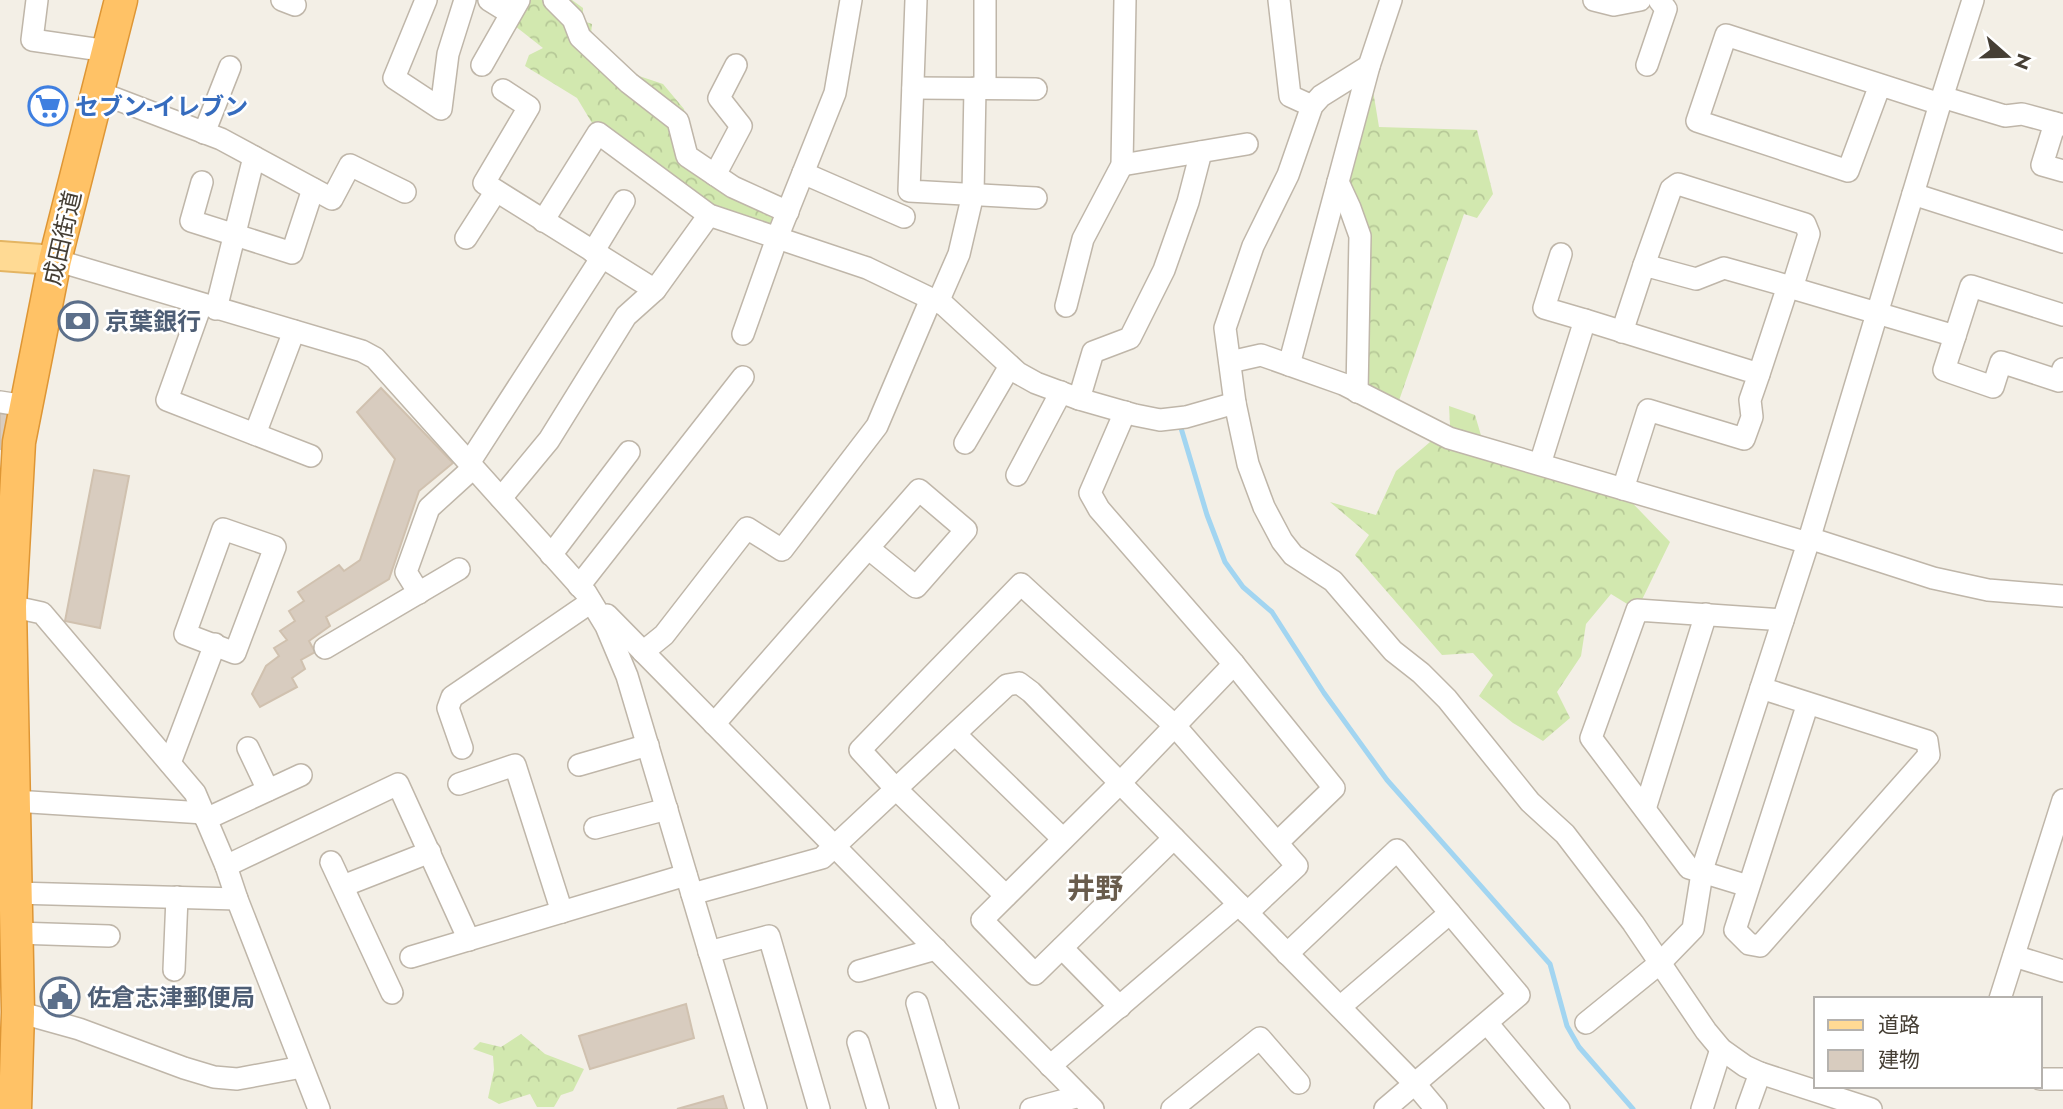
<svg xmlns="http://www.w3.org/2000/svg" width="2063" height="1109" font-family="Jost,'Noto Sans JP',sans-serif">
  <defs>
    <pattern id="forest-crowns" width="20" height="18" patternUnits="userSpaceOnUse" patternTransform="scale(1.75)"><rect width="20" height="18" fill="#d2e8af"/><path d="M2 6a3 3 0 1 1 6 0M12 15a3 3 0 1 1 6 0" fill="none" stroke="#b6c897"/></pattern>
  </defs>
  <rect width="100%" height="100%" fill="#f3efe6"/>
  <!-- forest -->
  <g fill="url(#forest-crowns)">
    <polygon points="520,0 572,0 583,8 583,21 592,24 591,34 620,61 639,76 663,84 684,109 691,149 788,212 777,238 709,215 598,133 577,98 525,66 529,55 543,48 506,19"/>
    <polygon points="1369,66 1379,127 1477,130 1493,194 1477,218 1464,214 1395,412 1357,392 1360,236 1338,182"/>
    <polygon points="1449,406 1475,415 1485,449 1617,487 1670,542 1637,610 1611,594 1586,624 1581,656 1557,692 1570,718 1543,741 1513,723 1479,696 1493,675 1473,653 1442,655 1355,555 1369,535 1330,502 1376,515 1396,471 1450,425"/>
    <polygon points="521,1034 545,1054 584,1069 573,1091 561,1095 554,1107 537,1107 530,1094 499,1104 488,1098 494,1070 493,1056 473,1049 480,1042 501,1047"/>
  </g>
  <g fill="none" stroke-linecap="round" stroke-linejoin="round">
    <!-- stream -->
    <polyline stroke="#a2d5f1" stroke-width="5" points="1181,428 1207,515 1225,562 1243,587 1272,612 1324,693 1387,780 1550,964 1567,1026 1579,1047 1633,1109"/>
  </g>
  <!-- building -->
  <g fill="#d8ccbf" stroke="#d0c1af" stroke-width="2">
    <polygon points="381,388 453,463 419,491 389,579 326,617 330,626 309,641 315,652 301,660 305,669 292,678 297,687 260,707 252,694 266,666 279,656 274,648 287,640 280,631 295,621 289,611 304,601 298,592 339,565 344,571 360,560 395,459 357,412"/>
    <polygon points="0,408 6,409 14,420 9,450 0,449"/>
    <polygon points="94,470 129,476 100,628 65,621"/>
    <polygon points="686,1004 694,1038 590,1069 579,1036"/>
    <polygon points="723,1096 727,1109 677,1109"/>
  </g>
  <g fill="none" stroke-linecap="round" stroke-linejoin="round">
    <!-- minor casing -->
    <g stroke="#bfb6a9" stroke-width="24">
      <g id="minor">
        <polyline points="37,0 32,40 108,51"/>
        <polyline points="282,0 295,5"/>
        <polyline points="426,0 394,78 441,109 448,54 465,0"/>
        <polyline points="489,0 510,13"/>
        <polyline points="554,0 573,19 580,37 629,83 678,121 687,156 733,187 788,212"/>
        <polyline points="916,0 909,191 1036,198"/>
        <polyline points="1279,0 1290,96 1312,106"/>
        <polyline points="1594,0 1614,5 1640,0"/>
        <polyline points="482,65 519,0"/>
        <polyline points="1647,65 1666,9 1659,0"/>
        <polyline points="1369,66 1321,96 1312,106 1288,175 1253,246 1225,328 1235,403 1248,464 1264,507 1282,541 1293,555 1333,581 1393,651 1421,673 1447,699 1530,802 1565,834 1633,923 1706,1031 1721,1049 1745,1066 1760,1073 1871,1109"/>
        <polyline points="1880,85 1848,171 1697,121 1726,35 1940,104"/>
        <polyline points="913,88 1036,89"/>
        <polyline points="985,88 985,0"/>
        <polyline points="503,90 529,107 484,183 655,290 709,215"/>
        <polyline points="98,92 221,139 332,199 350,165 405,192"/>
        <polyline points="1942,97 2005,116 2022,114 2063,125"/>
        <polyline points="2055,123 2042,165 2063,171"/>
        <polyline points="204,133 230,67"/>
        <polyline points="1122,165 1247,144"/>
        <polyline points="803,173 904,217"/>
        <polyline points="715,175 741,126 719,98 736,65"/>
        <polyline points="202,182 191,221 292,253 313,189"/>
        <polyline points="1338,182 1350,208 1360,236 1357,392"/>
        <polyline points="1913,194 2063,242"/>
        <polyline points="543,221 598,133 709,215 867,268 944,305 1018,373 1036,383 1079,399 1135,415 1160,420 1186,417 1235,403"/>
        <polyline points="466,238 496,191"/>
        <polyline points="593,252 624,201"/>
        <polyline points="55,260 362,351 375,358 586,593 606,626 627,676 756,1109"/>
        <polyline points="1644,265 1671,189 1678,184 1805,224 1809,234 1792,288 1788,286"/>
        <polyline points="1792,288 1955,336 1971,286 2063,315"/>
        <polyline points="938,302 959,254 973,194 975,88"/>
        <polyline points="201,305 167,400 311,456"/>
        <polyline points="1066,306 1083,239 1122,165 1125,0"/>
        <polyline points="216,309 254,157"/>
        <polyline points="1585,320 1759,374 1750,400 1752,417 1744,439 1648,410 1623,489"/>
        <polyline points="1622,332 1644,265 1696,279 1724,268 1788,286 1759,374"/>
        <polyline points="743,334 777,238 835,93 851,0"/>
        <polyline points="1955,336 1944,370 1993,387 2001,362 2059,381 2063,369"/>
        <polyline points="1230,362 1261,355 1343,384 1449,438 1808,543"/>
        <polyline points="1289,365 1369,66 1391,0"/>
        <polyline points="1079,399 1093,352 1130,338 1164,270 1188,202 1201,152"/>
        <polyline points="0,402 26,406"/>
        <polyline points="1125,412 1090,493 1099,509 1234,664 1334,788 1278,842"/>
        <polyline points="255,434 294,331"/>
        <polyline points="965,443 1010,366"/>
        <polyline points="469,463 602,257"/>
        <polyline points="1540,464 1585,320 1544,308 1561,254"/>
        <polyline points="1017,475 1061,392"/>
        <polyline points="501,498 549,440 626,316 655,290"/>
        <polygon points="223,529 275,547 235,653 185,634"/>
        <polyline points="1809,538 1933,578 1988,590 2063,596"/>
        <polyline points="551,555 629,452"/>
        <polyline points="579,586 743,377"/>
        <polyline points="419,593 406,572 429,508 473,468"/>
        <polyline points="10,606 42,613 195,793 226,866 237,899 319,1109"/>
        <polyline points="607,615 1093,1109"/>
        <polyline points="325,648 459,569"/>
        <polyline points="643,652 664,635 747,528 782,550 877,426 931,299"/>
        <polyline points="1761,688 1927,741 1929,755 1760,946 1749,944 1735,930 1808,703"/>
        <polyline points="714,724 919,490 966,530 916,587 868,548"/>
        <polyline points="955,734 1063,839"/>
        <polyline points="248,748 268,790"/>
        <polyline points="462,748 448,708 452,697 591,602"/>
        <polyline points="170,763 215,644"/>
        <polyline points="579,765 648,745"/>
        <polyline points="459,784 515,765 562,912"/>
        <polyline points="14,801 204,813"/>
        <polyline points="1645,809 1706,614"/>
        <polyline points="206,819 301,775"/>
        <polyline points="595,828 667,809"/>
        <polyline points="1174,838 1035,974 982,920 1120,783 1234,664"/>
        <polyline points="331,862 392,993"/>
        <polyline points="226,866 398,784 469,940"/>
        <polyline points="343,886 430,852"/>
        <polyline points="1748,886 1689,868 1591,738 1637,610 1783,620"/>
        <polyline points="15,893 237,899"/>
        <polyline points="692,894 822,858 1007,685 1019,683 1031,692 1415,1084 1436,1109"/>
        <polyline points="1006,896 896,789 860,750 1021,584 1175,726 1297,866 1247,913"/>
        <polyline points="16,933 109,936"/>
        <polyline points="1062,948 1120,1007"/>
        <polyline points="709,952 769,936 819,1109"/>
        <polyline points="1287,954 1397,850 1519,995 1385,1109"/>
        <polyline points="2014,956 2063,971"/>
        <polyline points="411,957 686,875"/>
        <polyline points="174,970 177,897"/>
        <polyline points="859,971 936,949"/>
        <polyline points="2000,999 2063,800"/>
        <polyline points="917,1003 948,1109"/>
        <polyline points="1340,1007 1450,913"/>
        <polyline points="18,1012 79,1029 184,1068 214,1077 237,1079 302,1067"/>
        <polyline points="1487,1023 1559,1109"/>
        <polyline points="1586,1023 1660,963 1693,929 1703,867 1808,543 1940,104 1973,0"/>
        <polyline points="858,1042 878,1109"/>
        <polyline points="1050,1066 1239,904"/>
        <polyline points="2040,1079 2063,1079"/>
        <polyline points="1031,1109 1080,1096"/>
        <polyline points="1172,1109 1260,1038 1299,1083"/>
        <polyline points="1702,1109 1721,1049"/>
        <polyline points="1747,1109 1760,1073"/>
      </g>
    </g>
    <!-- major casing -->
    <g stroke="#e4b563" stroke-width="32">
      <polyline id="major" points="0,256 55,260"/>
    </g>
    <!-- highway casing -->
    <g stroke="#de9635" stroke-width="35">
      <polyline id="highway" points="15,1109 18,1012 10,606 19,442 55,260 121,0"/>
    </g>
    <!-- minor -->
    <use href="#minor" stroke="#fff" stroke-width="21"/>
    <!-- major -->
    <use href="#major" stroke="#ffda94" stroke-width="28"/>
    <!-- highway -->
    <use href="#highway" stroke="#ffc266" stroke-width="32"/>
  </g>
  <!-- icons -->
  <defs>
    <g id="supermarket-ring" transform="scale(2.0125)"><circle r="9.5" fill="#fff" stroke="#3f7fe0" stroke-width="1.5"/><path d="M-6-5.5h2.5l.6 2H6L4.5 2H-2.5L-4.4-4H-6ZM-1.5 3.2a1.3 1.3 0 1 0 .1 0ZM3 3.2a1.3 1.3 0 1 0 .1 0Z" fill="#3f7fe0"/></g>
    <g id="bank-ring" transform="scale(2.0125)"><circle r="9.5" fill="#fff" stroke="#5c6f8a" stroke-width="1.5"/><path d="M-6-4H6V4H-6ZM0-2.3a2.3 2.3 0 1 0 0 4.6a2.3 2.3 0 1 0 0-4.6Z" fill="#5c6f8a"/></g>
    <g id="civic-ring" transform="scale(2.0125)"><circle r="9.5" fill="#fff" stroke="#5c6f8a" stroke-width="1.5"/><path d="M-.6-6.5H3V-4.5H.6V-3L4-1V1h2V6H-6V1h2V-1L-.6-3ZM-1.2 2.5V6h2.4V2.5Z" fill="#5c6f8a"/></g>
  </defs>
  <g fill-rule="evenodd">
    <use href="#supermarket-ring" x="48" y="106"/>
    <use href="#bank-ring" x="78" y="321"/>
    <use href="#civic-ring" x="60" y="997"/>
  </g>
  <g text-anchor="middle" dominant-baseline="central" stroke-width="5" stroke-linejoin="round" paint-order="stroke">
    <!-- shop labels -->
    <g font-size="24" font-weight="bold" fill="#366cbe" stroke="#fff" text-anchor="start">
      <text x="75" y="106">セブン-イレブン</text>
    </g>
    <!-- street labels -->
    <g font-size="24" fill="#463f35" stroke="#fff">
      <text transform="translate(62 238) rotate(-77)">成田街道</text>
    </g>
    <!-- service labels -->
    <g font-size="24" font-weight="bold" fill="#4e5e75" stroke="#fff" text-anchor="start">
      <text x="105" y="321">京葉銀行</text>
      <text x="87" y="997">佐倉志津郵便局</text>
    </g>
    <!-- quarter labels -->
    <g font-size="28" font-weight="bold" fill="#695c4c" stroke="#fff">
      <text x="1095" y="888">井野</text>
    </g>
  </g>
  <!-- legend -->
  <rect x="1814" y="997" width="228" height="91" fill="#ffffff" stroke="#b5b2ae" stroke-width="2"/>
  <rect x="1828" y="1020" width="35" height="10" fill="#ffda94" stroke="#b5b2ae" stroke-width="2"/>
  <text x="1878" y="1032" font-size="21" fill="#463f35">道路</text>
  <rect x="1828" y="1050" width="35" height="21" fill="#d8ccbf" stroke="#b5b2ae" stroke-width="2"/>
  <text x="1878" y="1067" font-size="21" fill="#463f35">建物</text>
  <!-- north arrow -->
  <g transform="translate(2007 56) rotate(110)" stroke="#ffffff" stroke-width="5" paint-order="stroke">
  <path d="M0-5L12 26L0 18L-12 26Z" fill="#463f35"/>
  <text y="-10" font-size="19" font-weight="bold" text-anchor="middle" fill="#463f35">N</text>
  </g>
</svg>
